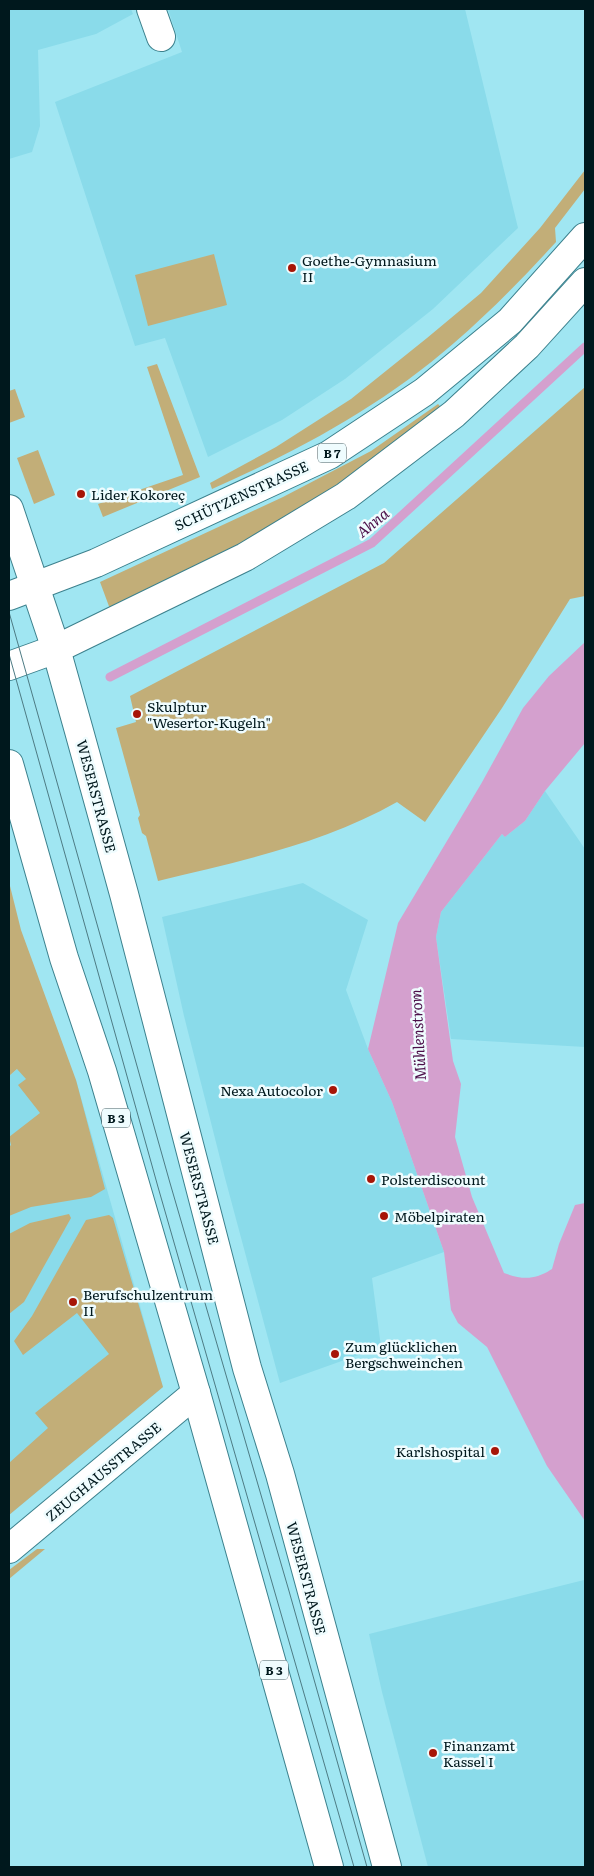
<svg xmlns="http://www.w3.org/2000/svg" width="594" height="1876" font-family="Literata,serif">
  <rect width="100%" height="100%" fill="#a0e6f2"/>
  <!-- built -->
  <g fill="#8adbea">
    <polygon points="9,9 131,9 133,14 96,34 38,50 40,126 32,152 9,159"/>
    <polygon points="168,9 465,9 518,228 433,309 345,379 282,420 208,457 165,338 135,346 55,102 182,52"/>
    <polygon points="545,791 585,849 585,1047 451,1039 436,937 441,912 502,834 505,837 525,821"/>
    <polygon points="303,883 368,920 346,990 368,1049 392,1102 444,1252 372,1278 381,1347 280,1383 225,1178 184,1016 162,917"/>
    <polygon points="26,1062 76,1080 163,1387 9,1515 9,1076"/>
    <polygon points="584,1580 585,1867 428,1867 382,1692 369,1634"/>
  </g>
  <!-- green -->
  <g fill="#c2ae78">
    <path d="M 585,170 L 585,189 L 555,228 L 556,242 C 524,277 491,311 454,343 C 383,405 298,451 212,489 L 210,483 L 276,447 L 351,399 L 427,338 L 481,293 L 540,228 Z"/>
    <polygon points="214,254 227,305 148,326 135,275"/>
    <polygon points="157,364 200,477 103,517 98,504 183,475 147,367"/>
    <path d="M 585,387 L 585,596 L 570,599 L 502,708 L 425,822 L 397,802 C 323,844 240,861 158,881 L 146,836 L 142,833 L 138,818 L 140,815 L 116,728 L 136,722 L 130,696 L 384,563 Z"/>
    <polygon points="15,389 25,417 9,423 9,391"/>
    <polygon points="438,404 443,409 368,467 215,563 110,609 100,582 283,497 371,451"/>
    <polygon points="38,450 55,495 34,504 17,458"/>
    <polygon points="9,882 21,930 76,1080 105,1189 91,1197 31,1207 9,1216 9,1147 11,1145 9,1137 40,1113 18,1085 26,1079 17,1069 9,1076"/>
    <polygon points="69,1214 71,1218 24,1302 9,1314 9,1234 30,1223"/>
    <polygon points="109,1215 113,1218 163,1387 9,1515 9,1463 48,1428 35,1413 109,1354 77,1313 23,1355 14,1341 32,1316 86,1220"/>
    <polygon points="37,1549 45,1549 9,1579 9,1570"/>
  </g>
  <!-- water -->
  <path fill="#d4a0ce" d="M 585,642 L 585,743 L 545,791 L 525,821 L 505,837 L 502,834 L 441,912 L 436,937 L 453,1061 L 461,1084 L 455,1137 L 472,1197 L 504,1273 C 523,1280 535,1280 552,1269 L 559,1244 L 575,1205 L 585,1203 L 585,1521 L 547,1466 L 487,1347 L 458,1323 L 451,1310 L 444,1252 L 392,1102 L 368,1049 L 398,923 L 481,784 L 523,708 L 549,676 Z"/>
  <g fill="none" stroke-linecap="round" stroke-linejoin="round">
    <!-- stream -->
    <polyline stroke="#d4a0ce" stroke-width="9" points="110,677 372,543 585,347"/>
    <!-- minor casing -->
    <g stroke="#3c818d" stroke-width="30">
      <g id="minor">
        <polyline points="151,9 161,37"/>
        <polyline points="9,1549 196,1393"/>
      </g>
    </g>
    <!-- major casing -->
    <g stroke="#3c818d" stroke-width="30">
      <g id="major">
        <polyline points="9,509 56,649 79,731 124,894 247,1368 280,1474 387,1867"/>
        <polyline points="9,596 96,563 329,455 424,392 510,321 585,237"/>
        <polyline points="9,666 56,649 245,557 346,496 454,414 527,346 585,282"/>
        <polyline points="9,764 64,958 102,1071 196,1393 329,1867"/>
      </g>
    </g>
    <!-- minor -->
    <use href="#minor" stroke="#fff" stroke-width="28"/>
    <!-- major -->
    <use href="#major" stroke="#fff" stroke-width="28"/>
    <!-- tram -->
    <g stroke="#4d7b84" stroke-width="1">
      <polyline points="9,612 170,1183 289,1591 367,1867"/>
      <polyline points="9,654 158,1187 354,1867"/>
    </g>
  </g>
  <!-- markers -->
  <g fill="#a71507" stroke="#effcfe" stroke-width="2">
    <circle cx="292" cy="268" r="5"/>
    <circle cx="81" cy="494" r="5"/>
    <circle cx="137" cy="714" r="5"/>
    <circle cx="333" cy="1090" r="5"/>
    <circle cx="371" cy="1179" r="5"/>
    <circle cx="384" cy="1216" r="5"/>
    <circle cx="73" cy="1302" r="5"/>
    <circle cx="335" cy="1354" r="5"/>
    <circle cx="495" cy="1451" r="5"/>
    <circle cx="433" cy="1753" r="5"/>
  </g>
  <g text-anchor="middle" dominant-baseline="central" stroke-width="5" stroke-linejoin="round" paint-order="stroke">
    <!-- shield labels -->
    <g fill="#effcfe" stroke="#485c60" stroke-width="1">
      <rect x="318" y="443.5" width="28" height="19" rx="4"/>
      <rect x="102" y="1108.5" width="28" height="19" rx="4"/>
      <rect x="260" y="1660.5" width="28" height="19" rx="4"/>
    </g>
    <g font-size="12" font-weight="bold" fill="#00181d">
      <text x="332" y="453">B 7</text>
      <text x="116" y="1118">B 3</text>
      <text x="274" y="1670">B 3</text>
    </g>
    <!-- poi labels -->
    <g font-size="14" fill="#00181d" stroke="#effcfe" text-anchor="start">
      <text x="302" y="260">Goethe-Gymnasium<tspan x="302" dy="16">II</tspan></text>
      <text x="91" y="494">Lider Kokoreç</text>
      <text x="147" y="706">Skulptur<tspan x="147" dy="16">"Wesertor-Kugeln"</tspan></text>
      <text x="323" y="1090" text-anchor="end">Nexa Autocolor</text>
      <text x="381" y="1179">Polsterdiscount</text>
      <text x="394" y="1216">Möbelpiraten</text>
      <text x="83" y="1294">Berufschulzentrum<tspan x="83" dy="16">II</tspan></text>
      <text x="345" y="1346">Zum glücklichen<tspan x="345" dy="16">Bergschweinchen</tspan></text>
      <text x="485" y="1451" text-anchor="end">Karlshospital</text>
      <text x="443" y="1745">Finanzamt<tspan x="443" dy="16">Kassel I</tspan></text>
    </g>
    <!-- street labels -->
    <g font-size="14" fill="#00181d" stroke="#effcfe">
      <text transform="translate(241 495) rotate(-25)">SCHÜTZENSTRASSE</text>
      <text transform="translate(97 796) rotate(75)">WESERSTRASSE</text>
      <text transform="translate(200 1188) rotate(75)">WESERSTRASSE</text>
      <text transform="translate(103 1471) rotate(-40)">ZEUGHAUSSTRASSE</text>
      <text transform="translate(307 1578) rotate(75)">WESERSTRASSE</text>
    </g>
    <!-- water labels -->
    <g font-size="15" font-style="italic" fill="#4c0e49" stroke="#effcfe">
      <text transform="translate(372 522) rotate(-39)">Ahna</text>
      <text transform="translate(417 1035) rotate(-93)">Mühlenstrom</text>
    </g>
  </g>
  <!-- border -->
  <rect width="594" height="1876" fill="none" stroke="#00181d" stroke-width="20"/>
</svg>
